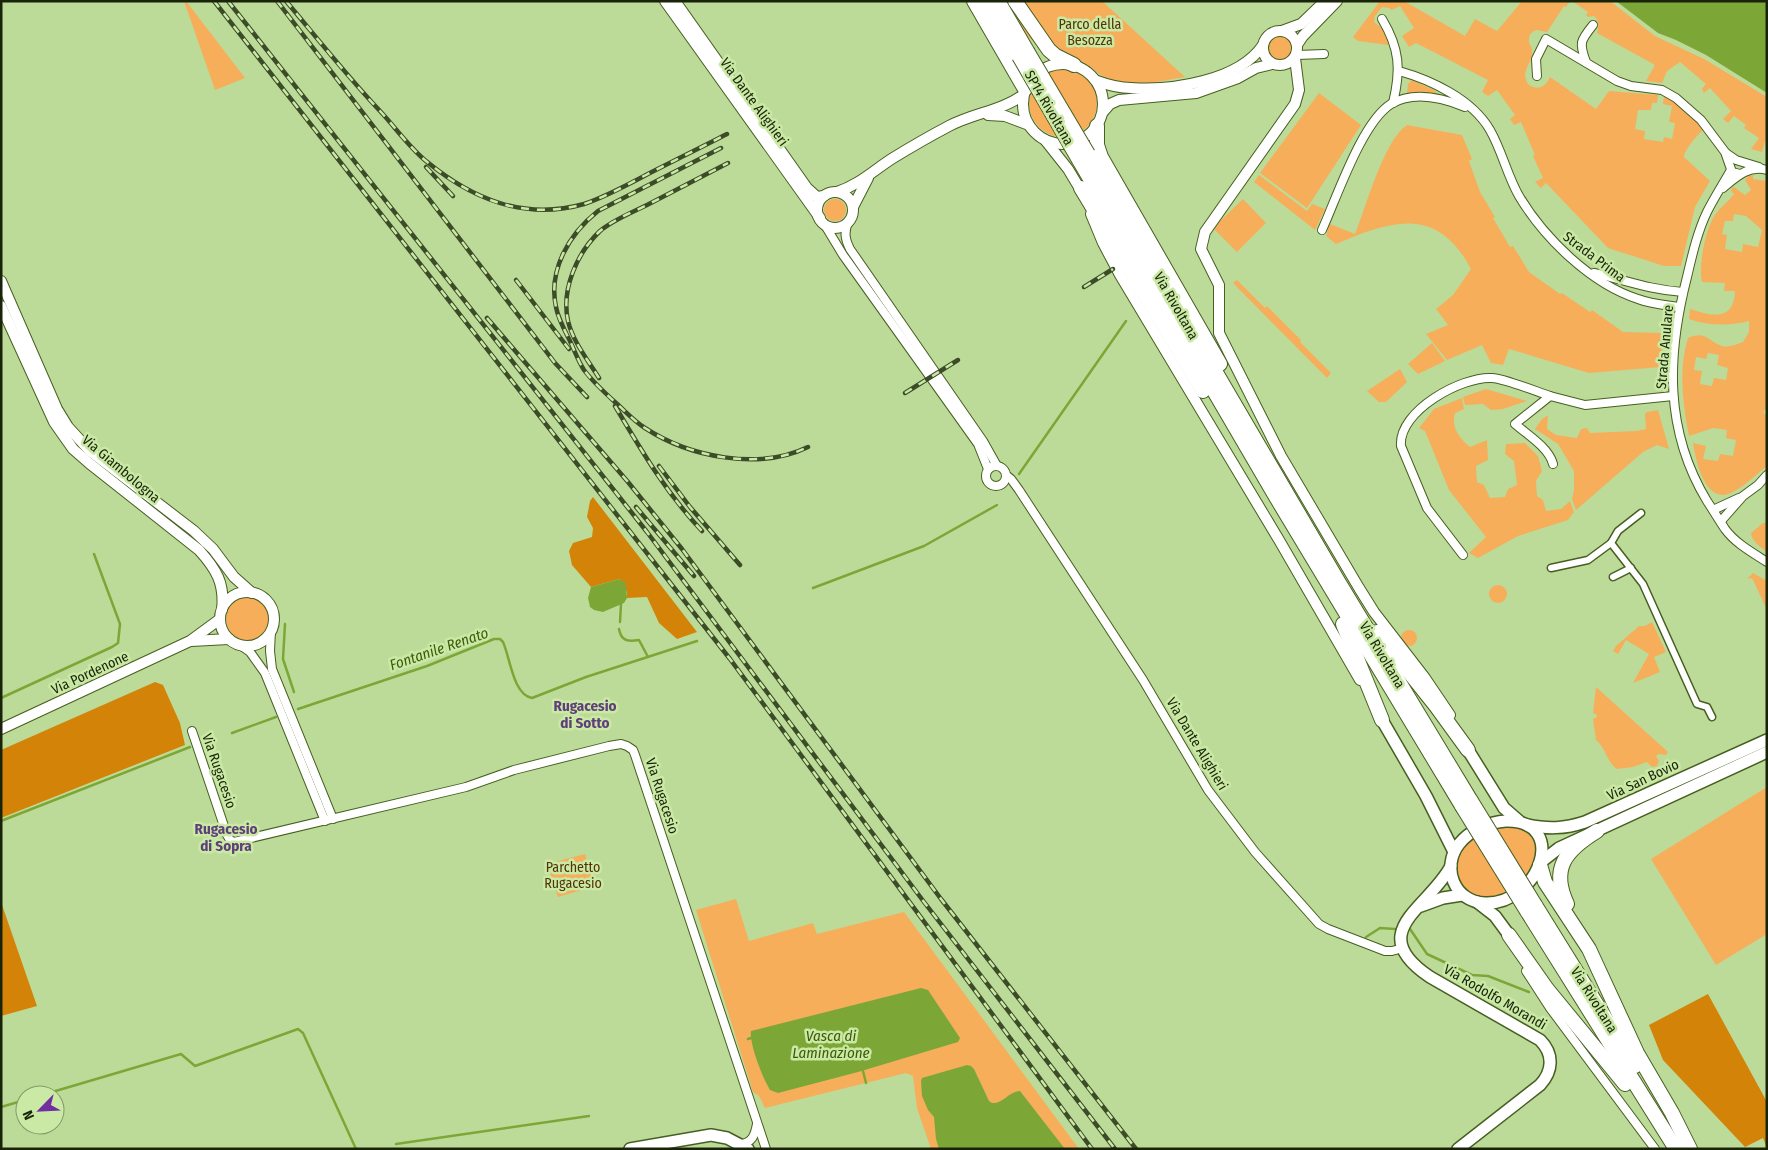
<svg xmlns="http://www.w3.org/2000/svg" width="1768" height="1150" font-family="'Fira Sans Condensed',sans-serif">
  <rect width="100%" height="100%" fill="#bddb98"/>
  <!-- green -->
  <g fill="#f6ae5b" fill-rule="evenodd">
    <polygon points="184,1 186,1 245,78 215,90"/>
    <path d="M 1003,1 L 1102,1 L 1185,77 C 1165,80 1140,87 1120,83 C 1105,81 1096,70 1083,63 C 1069,57 1052,54 1040,46 C 1023,35 1013,18 1003,1 Z"/>
    <path d="M 1380,1 L 1404,1 L 1465,36 L 1475,19 L 1497,31 L 1522,1 L 1570,1 L 1566,7 L 1564,6 L 1547,32 L 1536,30 C 1532,32 1529,34 1529,39 C 1528,44 1532,46 1532,50 C 1534,64 1519,70 1528,84 C 1537,91 1545,88 1550,77 L 1596,109 L 1609,91 L 1658,95 L 1657,103 L 1652,103 L 1651,110 L 1638,110 L 1635,129 L 1645,131 L 1644,139 L 1663,142 L 1664,137 L 1672,139 L 1675,123 L 1669,122 L 1672,106 L 1663,104 L 1664,95 L 1673,99 L 1705,128 C 1699,133 1684,150 1684,157 L 1710,181 L 1695,207 L 1681,266 L 1664,266 L 1608,248 L 1546,183 L 1541,188 L 1535,182 L 1543,178 L 1533,156 L 1535,155 L 1521,122 L 1514,125 L 1510,119 L 1515,115 L 1497,90 L 1488,96 L 1482,92 L 1488,80 L 1416,43 L 1409,47 L 1402,36 L 1414,28 L 1400,6 L 1392,10 L 1389,8 L 1382,7 L 1375,16 L 1374,22 L 1383,29 L 1389,45 L 1358,41 L 1353,37 Z"/>
    <path d="M 1572,1 L 1610,1 L 1655,36 L 1704,59 L 1767,97 L 1767,141 L 1765,141 L 1762,152 L 1751,149 L 1759,138 L 1744,128 L 1746,125 L 1734,116 L 1728,123 L 1723,119 L 1731,111 L 1710,88 L 1704,93 L 1702,89 L 1706,84 L 1680,62 L 1667,71 L 1662,83 L 1646,81 L 1655,65 L 1597,33 C 1599,27 1599,20 1594,16 L 1588,17 L 1586,15 L 1588,12 Z"/>
    <circle cx="1280" cy="48" r="13"/>
    <circle cx="1063" cy="103" r="34"/>
    <polygon points="1412,80 1436,91 1436,93 1407,94 1408,84"/>
    <polygon points="1319,93 1361,125 1307,208 1260,173"/>
    <path d="M 1407,125 L 1462,135 L 1472,159 L 1469,161 L 1480,192 L 1495,217 L 1493,218 L 1510,247 L 1513,246 L 1529,272 L 1560,294 L 1562,293 L 1590,312 L 1592,310 L 1623,332 L 1663,333 L 1661,367 L 1589,373 L 1509,349 L 1503,365 L 1491,363 L 1482,345 L 1447,360 L 1426,334 L 1448,325 L 1436,309 L 1453,295 L 1471,269 C 1437,205 1392,220 1336,244 L 1326,236 L 1330,224 L 1355,234 C 1366,207 1384,140 1407,125 Z"/>
    <polygon points="1259,175 1307,211 1312,204 1325,209 1315,230 1254,182"/>
    <path d="M 1753,175 L 1753,179 L 1767,181 L 1767,408 L 1763,412 L 1767,417 L 1767,466 C 1757,474 1743,487 1733,492 C 1706,507 1696,462 1693,443 L 1706,446 L 1703,459 L 1718,461 L 1720,454 L 1733,456 L 1736,440 L 1726,438 L 1727,430 L 1713,428 L 1689,436 C 1683,404 1678,370 1688,338 C 1707,330 1708,342 1722,346 C 1728,348 1737,344 1743,342 L 1749,332 L 1749,321 C 1731,326 1708,326 1689,319 L 1690,309 C 1711,316 1734,322 1735,291 L 1724,291 L 1725,283 L 1702,282 C 1698,265 1706,224 1718,211 C 1723,205 1729,201 1734,194 L 1731,191 L 1732,188 L 1734,187 L 1745,195 L 1751,190 L 1745,180 L 1748,176 ZM 1734,214 L 1746,216 L 1762,230 L 1758,247 L 1743,244 L 1742,252 L 1725,249 L 1727,235 L 1722,234 L 1725,221 L 1733,221 ZM 1708,353 L 1719,355 L 1717,365 L 1728,368 L 1726,380 L 1714,378 L 1712,386 L 1700,384 L 1702,371 L 1694,370 L 1696,357 L 1706,359 Z"/>
    <polygon points="1243,199 1266,223 1237,252 1213,228"/>
    <circle cx="835" cy="210" r="11"/>
    <polygon points="1237,280 1265,308 1267,306 1301,340 1300,342 1331,373 1327,378 1233,283"/>
    <polygon points="1432,343 1445,361 1418,374 1408,364"/>
    <polygon points="1400,369 1407,382 1386,402 1379,402 1367,391"/>
    <polygon points="1486,389 1527,401 1503,409 1491,410 1483,404 1465,405 1463,397"/>
    <path d="M 1462,398 L 1464,409 L 1455,413 C 1451,427 1459,438 1470,447 L 1487,440 L 1488,460 L 1476,466 L 1477,482 L 1484,485 L 1490,498 L 1505,497 L 1508,489 L 1517,485 L 1514,461 L 1505,454 L 1506,444 L 1525,443 L 1538,456 L 1542,471 L 1536,481 L 1537,496 L 1543,500 L 1546,511 L 1561,509 L 1570,501 L 1574,512 L 1568,520 L 1518,536 L 1478,558 L 1469,553 L 1486,537 L 1449,490 L 1425,431 L 1419,428 L 1434,409 Z"/>
    <polygon points="1658,410 1669,449 1657,445 1643,452 1576,510 1572,499 1574,490 1574,471 1558,444 1535,429 1542,419 1548,415 1547,429 1556,435 1577,438 1581,429 1587,428 1590,433 1636,431 1646,429 1645,414 1647,412"/>
    <path d="M 1763,523 L 1767,523 L 1767,552 C 1760,547 1752,541 1751,533 Z"/>
    <polygon points="1753,573 1767,581 1767,610 1752,578 1747,579"/>
    <circle cx="1498" cy="594" r="9"/>
    <circle cx="248" cy="619" r="22"/>
    <polygon points="1652,622 1666,652 1654,657 1660,672 1633,683 1649,654 1626,640 1618,654 1613,651 1616,646 1639,626 1645,626"/>
    <circle cx="1409" cy="638" r="8"/>
    <path d="M 1596,687 L 1668,752 L 1666,755 L 1659,754 L 1656,756 L 1659,761 L 1657,766 L 1652,767 L 1647,762 L 1633,767 L 1617,769 C 1606,761 1606,748 1596,740 L 1593,719 L 1597,717 L 1596,714 L 1593,713 Z"/>
    <polygon points="1767,787 1767,934 1716,965 1651,859"/>
    <path d="M 1509,826 C 1528,830 1540,839 1534,861 C 1531,874 1522,881 1510,889 C 1456,928 1426,832 1509,826 Z"/>
    <polygon points="585,854 595,886 558,897 547,864"/>
    <polygon points="736,899 749,941 813,923 817,934 904,912 1079,1149 931,1149 917,1108 913,1076 906,1073 765,1108 759,1096 753,1092 696,910"/>
  </g>
  <!-- forest -->
  <g fill="#d38408">
    <polygon points="593,497 697,632 677,639 659,623 647,597 627,598 627,592 620,579 591,587 572,565 569,551 573,543 592,537 593,528 587,517 590,501"/>
    <polygon points="155,682 163,685 180,723 185,745 1,818 1,750"/>
    <polygon points="1,902 37,1006 1,1016"/>
    <polygon points="1708,994 1767,1102 1767,1148 1763,1138 1745,1147 1663,1060 1649,1025"/>
  </g>
  <!-- water -->
  <g fill="#7ca737">
    <polygon points="1616,1 1767,1 1767,93 1706,55 1676,40 1658,33"/>
    <polygon points="620,579 626,584 627,598 624,603 603,612 594,610 590,607 588,598 591,587"/>
    <path d="M 921,988 L 928,990 L 960,1038 L 958,1042 L 858,1072 L 778,1093 L 770,1090 C 763,1079 749,1044 751,1031 Z"/>
    <path d="M 967,1065 L 971,1066 L 974,1069 L 989,1101 L 992,1103 C 1003,1104 1009,1091 1020,1091 L 1065,1149 L 939,1149 L 936,1139 L 934,1117 L 928,1110 L 922,1096 L 921,1081 L 922,1078 Z"/>
  </g>
  <g fill="none" stroke-linecap="round" stroke-linejoin="round">
    <!-- stream -->
    <g stroke="#7ca737" stroke-width="2.5">
      <polyline points="1019,474 1126,321"/>
      <polyline points="813,588 924,546 997,505"/>
      <polyline points="620,622 621,604"/>
      <polyline points="285,624 283,659 294,692"/>
      <path d="M 619,629 C 621,641 628,642 639,640 L 648,657"/>
      <polyline points="1,698 112,647 118,643 120,624 94,554"/>
      <path d="M 298,709 L 427,666 L 494,639 L 500,639 L 503,642 C 510,657 513,695 532,698 L 586,677 L 697,641"/>
      <polyline points="232,733 276,717"/>
      <polyline points="1,821 190,747"/>
      <polyline points="1410,929 1427,954 1472,975 1488,976 1529,992"/>
      <polyline points="1366,937 1380,928 1395,929"/>
      <polyline points="748,1039 751,1038"/>
      <polyline points="863,1071 866,1083"/>
      <polyline points="42,1095 181,1054 195,1066 298,1029 303,1033 356,1149"/>
      <polyline points="1,1107 25,1100"/>
      <polyline points="396,1144 589,1116"/>
    </g>
    <!-- pedestrian casing -->
    <g stroke="#465f20" stroke-width="9">
      <g id="pedestrian">
        <polyline points="1611,543 1618,531 1641,513"/>
        <polyline points="1551,568 1588,560 1611,543 1643,584 1697,704 1707,707 1712,717"/>
        <polyline points="1613,577 1631,568"/>
      </g>
    </g>
    <!-- minor casing -->
    <g stroke="#465f20" stroke-width="10">
      <g id="minor">
        <path d="M 1382,19 C 1400,49 1401,70 1393,103"/>
        <polyline points="1297,55 1324,54"/>
        <path d="M 1586,62 C 1579,43 1580,41 1593,25"/>
        <path d="M 1399,71 C 1431,80 1472,99 1490,130 C 1502,151 1507,175 1519,196 C 1544,238 1591,284 1638,299 C 1651,304 1666,305 1679,307"/>
        <polyline points="1537,76 1536,59 1546,39 1617,81 1631,86 1662,90 1676,98 1701,120 1725,152 1732,172 1740,174"/>
        <polyline points="1726,153 1736,160 1759,167"/>
        <path d="M 1731,170 C 1723,184 1714,198 1707,212 C 1697,233 1692,256 1687,277 C 1667,355 1664,430 1707,501 C 1713,510 1719,520 1725,529 C 1735,543 1753,553 1767,562"/>
        <path d="M 1723,188 C 1736,177 1748,165 1767,170"/>
        <polyline points="823,222 843,255 978,444 988,469"/>
        <path d="M 848,222 C 844,233 845,239 850,249 L 983,441 L 997,466"/>
        <path d="M 1322,230 C 1337,197 1362,122 1391,104 C 1413,91 1443,98 1465,107"/>
        <path d="M 1594,273 C 1625,280 1651,290 1683,292"/>
        <path d="M 1553,464 C 1549,448 1528,435 1515,424 L 1550,396 L 1585,405 L 1673,396"/>
        <circle cx="996" cy="476" r="10"/>
        <polyline points="1006,475 1011,479 1019,490 1143,680 1208,790 1255,852 1319,924 1328,929 1385,951 1392,951 1403,948"/>
        <polyline points="1713,510 1739,498"/>
        <polyline points="1721,521 1743,496 1758,485 1767,475"/>
        <path d="M 1463,555 L 1427,508 L 1401,446 C 1398,411 1462,376 1492,378 C 1506,379 1535,391 1550,396"/>
        <polyline points="271,630 270,651 272,669 333,819"/>
        <polyline points="240,645 250,652 265,673 325,821"/>
        <polyline points="192,731 227,835 230,840 234,842 466,787 514,770 609,746 621,744 627,746 633,750 635,755 766,1149"/>
        <polyline points="1526,971 1550,1008 1655,1149"/>
        <path d="M 741,1144 C 752,1143 755,1135 757,1124"/>
      </g>
    </g>
    <!-- tertiary casing -->
    <g stroke="#465f20" stroke-width="12">
      <g id="tertiary">
        <polyline points="665,1 820,218"/>
        <polyline points="675,1 807,188 817,197 824,196"/>
        <circle cx="1280" cy="48" r="17"/>
        <polyline points="1282,31 1301,24 1325,1"/>
        <polyline points="1297,45 1303,36 1337,1"/>
        <polyline points="1295,58 1299,90 1295,104 1205,232 1201,249 1219,285 1219,333 1281,456 1359,588 1374,612 1425,678 1450,715"/>
        <circle cx="1063" cy="104" r="40"/>
        <path d="M 1097,81 C 1108,85 1119,88 1131,88 C 1171,91 1239,81 1263,45"/>
        <polyline points="1103,112 1110,104 1119,100 1196,93 1238,78 1256,68 1272,64"/>
        <polyline points="988,115 1005,116 1029,125"/>
        <polyline points="1045,140 1068,169 1083,194"/>
        <path d="M 837,192 C 859,185 874,170 893,158 C 911,147 930,136 949,126 C 973,113 1001,111 1023,95"/>
        <circle cx="835" cy="210" r="18"/>
        <polyline points="853,207 868,178"/>
        <polyline points="1091,214 1103,243 1120,275 1279,540 1360,680"/>
        <polyline points="1,281 57,409 68,427 90,451 194,531 213,549 234,577 252,593"/>
        <path d="M 1,306 L 54,422 L 73,449 L 89,463 L 199,550 C 216,569 225,583 222,610"/>
        <circle cx="247" cy="619" r="27"/>
        <polyline points="191,641 229,639"/>
        <polyline points="1,729 190,641 220,619"/>
      </g>
    </g>
    <!-- secondary casing -->
    <g stroke="#465f20" stroke-width="14">
      <g id="secondary">
        <polyline points="1382,720 1426,796 1454,852"/>
        <polyline points="1468,750 1504,808 1519,821"/>
        <path d="M 1506,821 C 1570,820 1539,905 1485,903 C 1454,902 1441,867 1459,844 C 1470,830 1489,822 1506,821 Z"/>
        <path d="M 1527,825 C 1548,829 1564,829 1585,822 L 1767,740"/>
        <polyline points="1541,862 1559,848 1767,752"/>
        <path d="M 1451,866 C 1429,908 1363,932 1430,977 L 1540,1040 C 1554,1054 1553,1071 1540,1085 L 1458,1149"/>
        <polyline points="1477,902 1495,916 1509,935"/>
        <polyline points="1421,906 1443,898 1462,895"/>
        <polyline points="630,1149 711,1135 727,1138 748,1149"/>
      </g>
    </g>
    <!-- trunk casing -->
    <g stroke="#465f20" stroke-width="16">
      <g id="trunk">
        <polyline points="974,1 1025,89"/>
        <polyline points="987,1 1019,56"/>
        <polyline points="998,1 1027,51"/>
        <polyline points="1015,1 1049,50 1056,56 1074,65"/>
        <polyline points="1097,126 1097,145 1101,157 1220,364"/>
        <polyline points="1088,154 1338,581 1471,801"/>
        <polyline points="1079,160 1276,497 1462,806"/>
        <polyline points="1081,188 1203,391"/>
        <polyline points="1343,624 1382,720"/>
        <polyline points="1377,632 1436,706 1468,750"/>
        <polyline points="1540,865 1545,882 1589,949 1637,1053 1672,1113 1690,1149"/>
        <path d="M 1567,904 C 1550,868 1566,850 1597,831"/>
        <polyline points="1535,905 1635,1066"/>
        <polyline points="1527,911 1676,1149"/>
        <polyline points="1509,935 1547,989 1625,1084"/>
      </g>
    </g>
    <!-- pedestrian -->
    <use href="#pedestrian" stroke="#fff" stroke-width="6"/>
    <!-- minor -->
    <use href="#minor" stroke="#fff" stroke-width="8"/>
    <!-- tertiary -->
    <use href="#tertiary" stroke="#fff" stroke-width="10"/>
    <!-- secondary -->
    <use href="#secondary" stroke="#fff" stroke-width="11"/>
    <!-- trunk -->
    <use href="#trunk" stroke="#fff" stroke-width="14"/>
    <!-- rail casing -->
    <g stroke="#3c4b28" stroke-width="4.5">
      <g id="rail">
        <polyline points="214,1 730,659 1092,1149"/>
        <polyline points="228,1 647,532 924,902 1115,1149"/>
        <polyline points="277,1 555,363 587,397"/>
        <path d="M 286,1 C 317,38 347,76 380,111 C 395,127 409,147 426,161 C 472,199 524,221 584,204 C 605,197 625,186 646,175 C 673,161 700,148 727,134"/>
        <path d="M 721,148 L 598,211 C 569,234 548,270 556,307 C 558,318 564,329 569,339 C 574,349 578,361 584,370 C 593,382 605,393 616,403 C 625,411 634,421 645,428 C 689,457 759,471 808,447"/>
        <polyline points="426,167 453,196"/>
        <polyline points="516,280 569,349"/>
        <polyline points="1084,287 1113,269"/>
        <polyline points="487,318 628,482 682,549 941,899 1136,1149"/>
        <path d="M 599,378 C 588,360 573,342 568,321 C 561,289 577,253 600,231 C 613,220 631,213 647,205 C 674,191 701,177 728,163"/>
        <polyline points="905,393 958,360"/>
        <path d="M 615,406 C 641,450 667,494 702,531"/>
        <polyline points="659,466 690,507 740,565"/>
        <polyline points="636,507 694,576"/>
      </g>
    </g>
    <!-- rail -->
    <use href="#rail" stroke="#cae9a5" stroke-width="2.5" stroke-dasharray="8" stroke-linecap="butt"/>
    <!-- trunk-bridge casing -->
    <g stroke="#465f20" stroke-width="16" stroke-linecap="butt">
      <g id="trunk-bridge">
        <polyline points="1027,51 1088,154"/>
        <polyline points="1019,56 1079,160"/>
        <polyline points="1471,801 1535,905"/>
        <polyline points="1462,806 1527,911"/>
      </g>
    </g>
    <!-- trunk-bridge -->
    <use href="#trunk-bridge" stroke="#fff" stroke-width="14"/>
  </g>
  <g text-anchor="middle" dominant-baseline="central" stroke-width="5" stroke-linejoin="round" paint-order="stroke">
    <!-- park labels -->
    <g font-size="14" fill="#533308" stroke="#cae9a5">
      <text x="1090" y="24">Parco della<tspan x="1090" dy="16">Besozza</tspan></text>
      <text x="573" y="867">Parchetto<tspan x="573" dy="16">Rugacesio</tspan></text>
    </g>
    <!-- street labels -->
    <g font-size="14" fill="#192309" stroke="#cae9a5">
      <text transform="translate(754 102) rotate(54)">Via Dante Alighieri</text>
      <text transform="translate(1049 108) rotate(60)">SP14 Rivoltana</text>
      <text transform="translate(1594 257) rotate(37)">Strada Prima</text>
      <text transform="translate(1176 306) rotate(60)">Via Rivoltana</text>
      <text transform="translate(1665 347) rotate(-85)">Strada Anulare</text>
      <text transform="translate(121 469) rotate(40)">Via Giambologna</text>
      <text transform="translate(1382 655) rotate(59)">Via Rivoltana</text>
      <text transform="translate(90 673) rotate(-25)">Via Pordenone</text>
      <text transform="translate(1197 744) rotate(59)">Via Dante Alighieri</text>
      <text transform="translate(219 771) rotate(71)">Via Rugacesio</text>
      <text transform="translate(1643 780) rotate(-25)">Via San Bovio</text>
      <text transform="translate(662 796) rotate(72)">Via Rugacesio</text>
      <text transform="translate(1495 997) rotate(30)">Via Rodolfo Morandi</text>
      <text transform="translate(1594 1000) rotate(58)">Via Rivoltana</text>
    </g>
    <!-- water labels -->
    <g font-size="15" font-style="italic" fill="#3e5a09" stroke="#cae9a5">
      <text transform="translate(439 649) rotate(-19)">Fontanile Renato</text>
      <text x="831" y="1036">Vasca di<tspan x="831" dy="17">Laminazione</tspan></text>
    </g>
    <!-- neighbourhood labels -->
    <g font-size="15" font-weight="bold" fill="#5f3f7a" stroke="#cae9a5">
      <text x="585" y="706">Rugacesio<tspan x="585" dy="17">di Sotto</tspan></text>
      <text x="226" y="829">Rugacesio<tspan x="226" dy="17">di Sopra</tspan></text>
    </g>
  </g>
  <!-- border -->
  <rect width="1768" height="1150" fill="none" stroke="#192309" stroke-width="5"/>
  <!-- north arrow -->
  <g transform="translate(40 1110) rotate(246)"><circle r="24" fill="#cae9a5" stroke="#839a67"/>
  <path d="M0-4L9 19L0 12L-9 19Z" fill="#722da1"/>
  <text y="-8" font-size="14" font-weight="bold" text-anchor="middle" fill="#192309">N</text>
  </g>
</svg>
